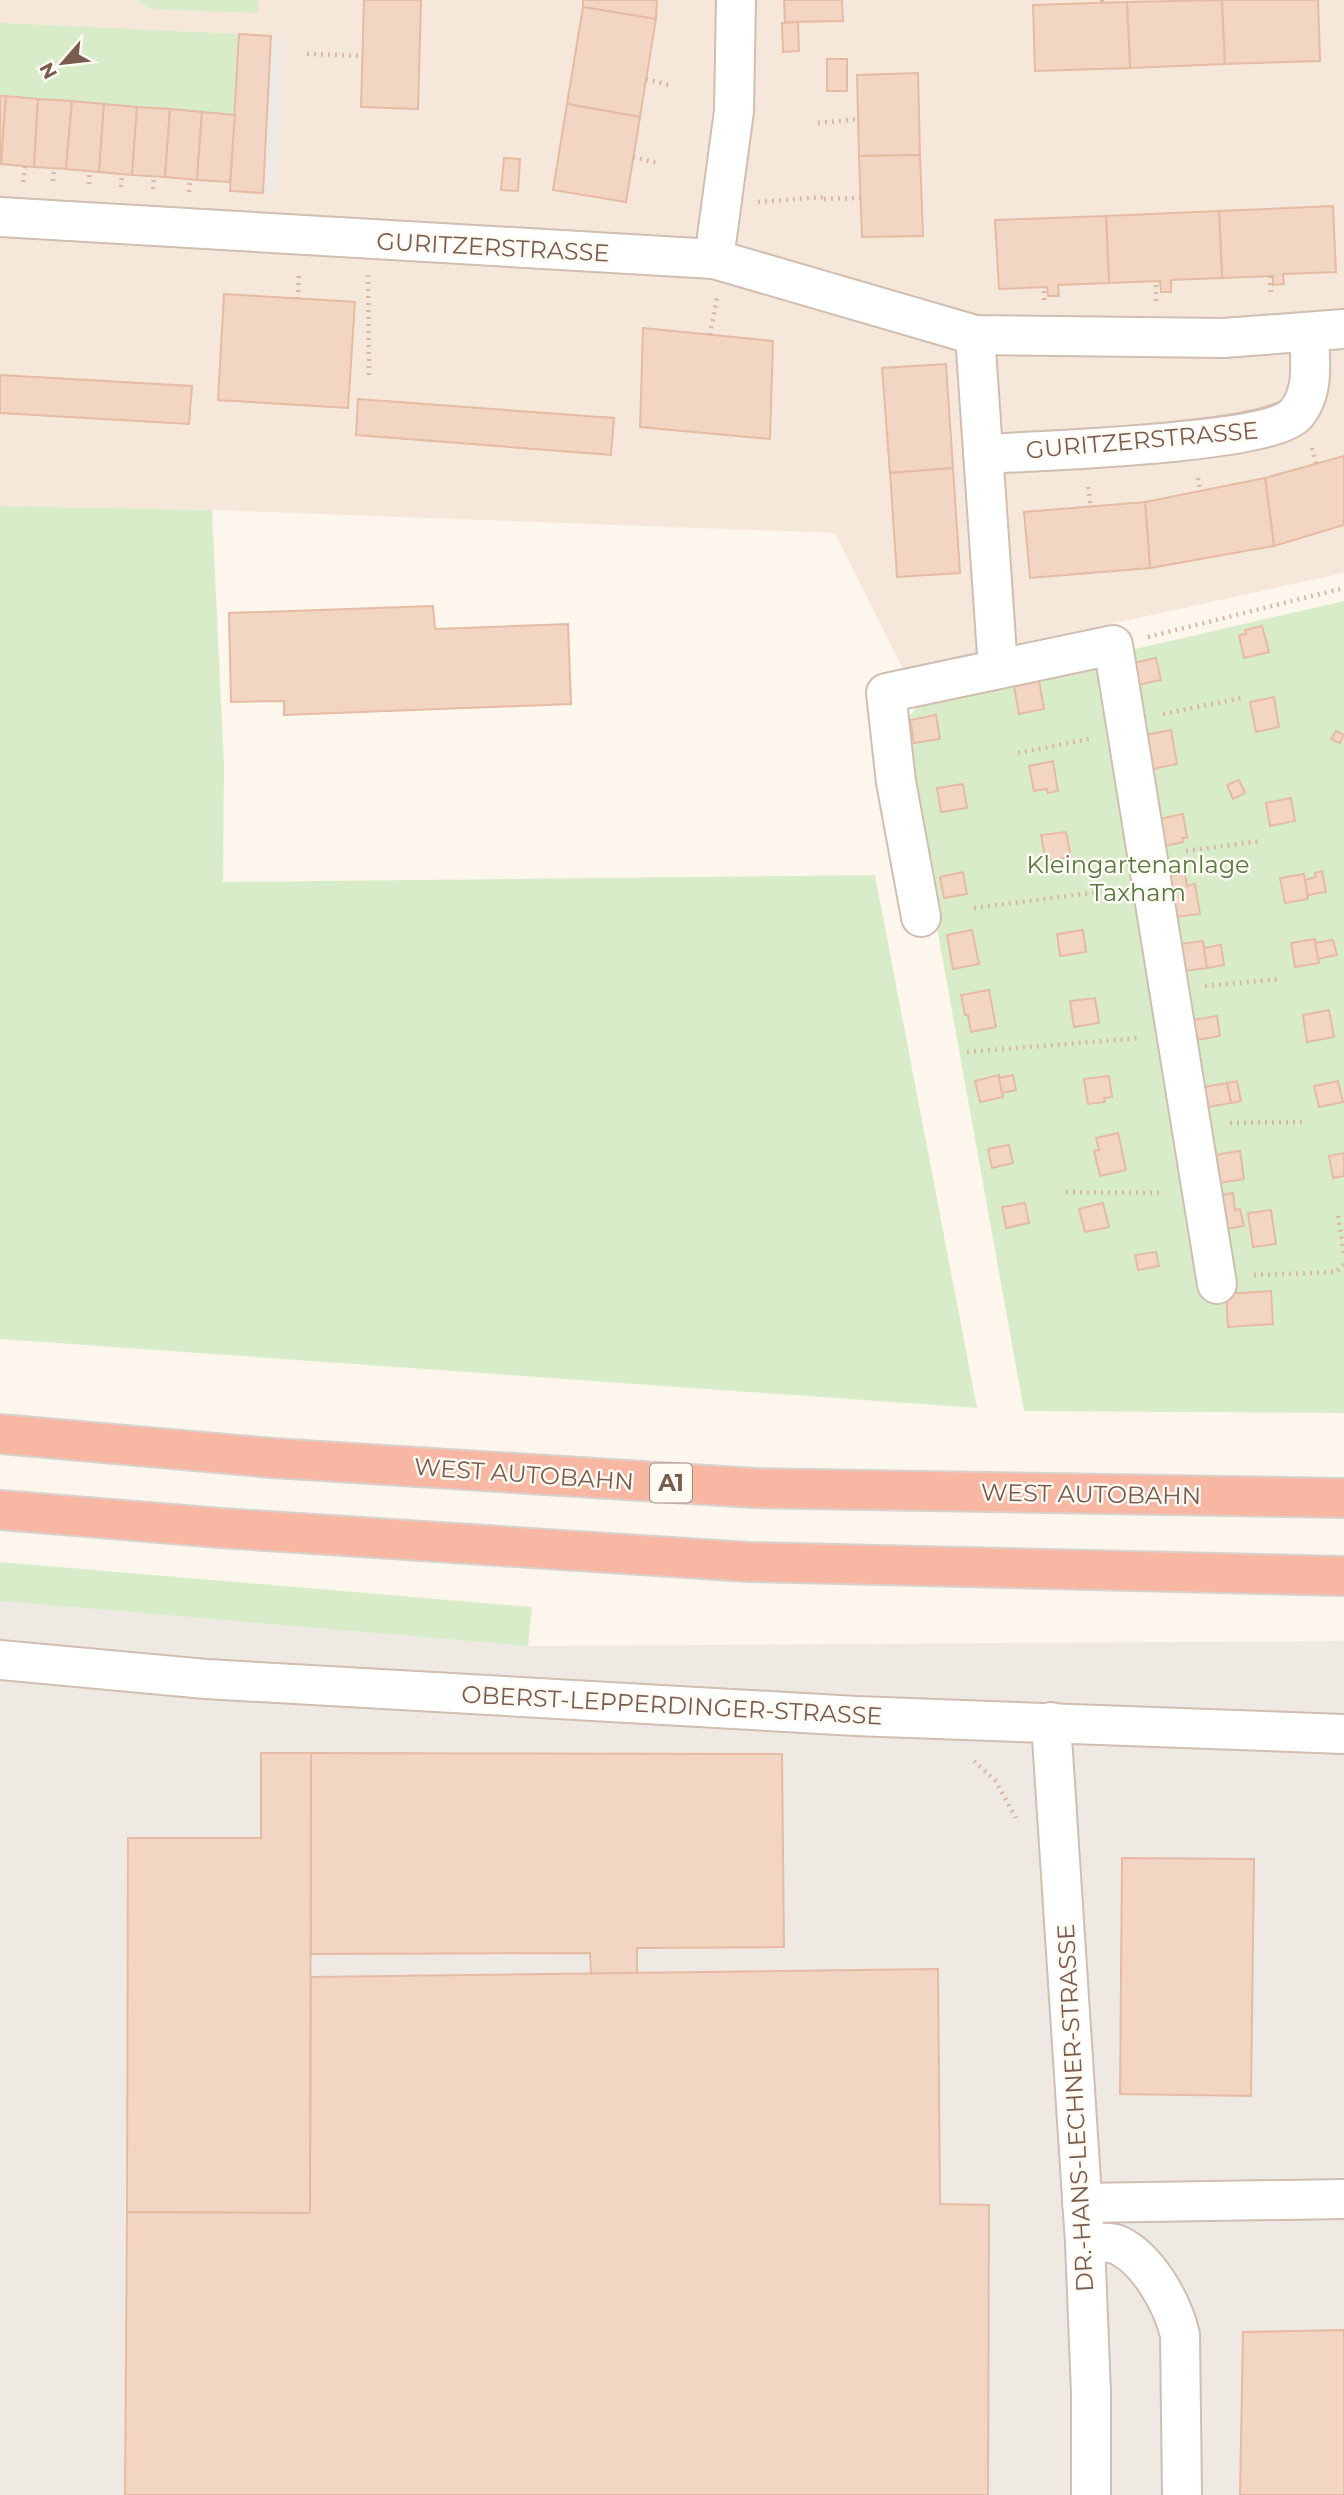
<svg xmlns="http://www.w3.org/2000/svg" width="1344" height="2495" font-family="Montserrat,sans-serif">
  <rect width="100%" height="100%" fill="#fdf6ec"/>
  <!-- residential -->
  <polygon fill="#f5e8da" points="0,0 1344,0 1344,573 903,669 835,533 212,510 0,506"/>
  <!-- industrial -->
  <g fill="#efe9e4">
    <polygon points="239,34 285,37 277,194 230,191"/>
    <polygon points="0,1601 528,1646 1344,1641 1344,2495 0,2495"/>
  </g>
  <!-- green -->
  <g fill="#d8ecc9">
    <polygon points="138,0 258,0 258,13 149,9"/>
    <polygon points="0,23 239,34 235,115 0,96"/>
    <polygon points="0,506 212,510 224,766 223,882 875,875 977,1408 0,1339"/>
    <polygon points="1344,601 1344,1413 1024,1411 901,728 923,698"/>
    <polygon points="0,1562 532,1607 528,1646 0,1601"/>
  </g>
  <!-- building -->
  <g fill="#f3d5c3" stroke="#e6bba3" stroke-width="2">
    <polygon points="364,0 421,0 418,109 361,107"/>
    <polygon points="583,0 657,0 656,19 583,7"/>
    <polygon points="784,0 842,0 843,21 785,22"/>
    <polygon points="1222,0 1225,64 1130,68 1127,2"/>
    <polygon points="1222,0 1318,0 1320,61 1225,64"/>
    <polygon points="1127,2 1130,68 1035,71 1033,5"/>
    <polygon points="583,7 656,19 640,117 567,104"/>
    <polygon points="798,22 799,51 783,52 782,23"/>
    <polygon points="239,34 271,36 263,193 230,191"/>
    <rect x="827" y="59" width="20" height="32"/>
    <polygon points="918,73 920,155 859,156 857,75"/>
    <polygon points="0,96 6,96 1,164 0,164"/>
    <polygon points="6,96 38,99 34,167 1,164"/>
    <polygon points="38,99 72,101 66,169 34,167"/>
    <polygon points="72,101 104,104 99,172 66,169"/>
    <polygon points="104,104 137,107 132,175 99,172"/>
    <polygon points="567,104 640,117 626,202 553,190"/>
    <polygon points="137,107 170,109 165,177 132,175"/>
    <polygon points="170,109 202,112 197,180 165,177"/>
    <polygon points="202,112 235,115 230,182 197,180"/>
    <polygon points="920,155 923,236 862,237 859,156"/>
    <polygon points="504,158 520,159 518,191 501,190"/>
    <polygon points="1333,206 1336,272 1283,274 1284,284 1273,285 1273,276 1222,278 1219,211"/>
    <polygon points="1219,211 1222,278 1171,280 1171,292 1161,292 1160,281 1109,283 1106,216"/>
    <polygon points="1106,216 1109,283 1058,285 1059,296 1048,296 1047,287 999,289 995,220"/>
    <polygon points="224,294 355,302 348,408 218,400"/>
    <polygon points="643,328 773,341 770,439 640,427"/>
    <polygon points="946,364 953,468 890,473 882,368"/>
    <polygon points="0,375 192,386 189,424 0,413"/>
    <polygon points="358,399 614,418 611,455 356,435"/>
    <polygon points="1344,456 1344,525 1274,546 1265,478"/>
    <polygon points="953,468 960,573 897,577 890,473"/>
    <polygon points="1265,478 1274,546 1150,568 1145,502"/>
    <polygon points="1145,502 1150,568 1030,578 1024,512"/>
    <polygon points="433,606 435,629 568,624 571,704 284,715 284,701 231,702 229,613"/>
    <polygon points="1262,626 1269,652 1244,658 1239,635 1246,634 1245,630"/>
    <polygon points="1156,658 1161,680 1137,685 1133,663"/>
    <polygon points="1039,681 1044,709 1019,714 1014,686"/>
    <polygon points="1274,697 1279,727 1256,732 1250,702"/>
    <polygon points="936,715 940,739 914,743 910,720"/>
    <polygon points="1171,730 1177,764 1152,769 1146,735"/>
    <polygon points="1336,731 1344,735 1340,743 1331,739"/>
    <polygon points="1053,761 1058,791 1048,793 1047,789 1034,791 1029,766"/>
    <polygon points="1239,780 1245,793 1233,799 1227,785"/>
    <polygon points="963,784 967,808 941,812 937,788"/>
    <polygon points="1291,798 1295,821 1270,826 1266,803"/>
    <polygon points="1183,814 1187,838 1182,838 1183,842 1165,846 1159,819"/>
    <polygon points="1066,832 1071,857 1046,861 1041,835"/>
    <polygon points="1322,871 1326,892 1308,895 1304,880 1316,877 1315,873"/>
    <polygon points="963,872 967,894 944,898 940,877"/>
    <polygon points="1185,874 1187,886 1195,884 1200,914 1176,917 1169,876"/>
    <polygon points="1304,874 1308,899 1285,903 1280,878"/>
    <polygon points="972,930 979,964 953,969 947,935"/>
    <polygon points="1083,930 1086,952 1060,956 1057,934"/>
    <polygon points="1315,939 1319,963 1295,967 1291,943"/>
    <polygon points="1333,940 1337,955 1318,959 1315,943"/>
    <polygon points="1203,941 1207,968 1184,971 1180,944"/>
    <polygon points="1221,945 1224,965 1207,968 1204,948"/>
    <polygon points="989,990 996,1027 971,1032 968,1015 965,1015 961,995"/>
    <polygon points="1095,998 1099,1023 1074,1027 1070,1001"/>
    <polygon points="1329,1010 1334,1037 1307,1042 1303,1015"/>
    <polygon points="1217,1016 1220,1036 1196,1040 1193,1020"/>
    <polygon points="999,1075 1003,1097 980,1102 975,1081"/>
    <polygon points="1013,1075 1016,1090 1002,1093 999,1078"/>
    <polygon points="1109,1076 1112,1097 1104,1098 1105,1102 1088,1104 1084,1079"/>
    <polygon points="1237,1081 1241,1101 1231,1103 1227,1083"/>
    <polygon points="1338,1081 1343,1102 1319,1107 1314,1086"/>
    <polygon points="1227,1083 1231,1103 1208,1107 1204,1087"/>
    <polygon points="1118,1133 1126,1170 1100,1176 1094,1151 1099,1150 1096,1138"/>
    <polygon points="1009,1145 1013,1163 992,1168 988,1149"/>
    <polygon points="1240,1151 1244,1179 1220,1183 1215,1155"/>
    <polygon points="1344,1153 1344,1176 1333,1178 1329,1156"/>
    <polygon points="1233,1193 1235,1210 1240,1209 1244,1226 1214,1231 1208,1197"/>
    <polygon points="1025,1203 1029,1223 1006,1228 1002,1207"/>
    <polygon points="1103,1203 1109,1227 1085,1232 1079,1209"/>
    <polygon points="1271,1210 1276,1244 1253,1247 1248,1213"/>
    <polygon points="1156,1252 1159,1266 1138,1270 1135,1255"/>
    <polygon points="1271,1291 1273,1324 1228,1327 1226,1294"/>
    <polygon points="261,1753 311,1753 310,2213 127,2212 128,1838 261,1838"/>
    <polygon points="311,1753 782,1754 784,1947 637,1948 637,1973 591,1974 590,1953 311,1954"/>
    <polygon points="1122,1858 1254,1859 1251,2096 1120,2094"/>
    <polygon points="938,1969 940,2204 989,2205 988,2495 125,2495 127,2212 310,2213 311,1977"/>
    <polygon points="1344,2330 1344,2495 1240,2495 1243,2332"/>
  </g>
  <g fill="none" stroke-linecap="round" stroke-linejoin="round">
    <!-- minor casing -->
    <g stroke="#d1beb0" stroke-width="42">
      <g id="minor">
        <polyline points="0,217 714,259 975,335 1223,338 1344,329"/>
        <polyline points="714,259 734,111 736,0"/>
        <polyline points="975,335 998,669"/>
        <path d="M 983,454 C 1034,451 1270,444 1296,414 C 1315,392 1310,359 1309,332"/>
        <polyline points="921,917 896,782 886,693 1113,645 1217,1284"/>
        <polyline points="0,1660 206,1679 856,1716 1344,1734"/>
        <polyline points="1051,1722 1085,2243 1091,2393 1091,2495"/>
        <polyline points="1082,2203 1344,2199"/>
        <path d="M 1085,2243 C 1094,2244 1110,2241 1118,2245 C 1148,2259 1173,2304 1180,2335 L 1182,2495"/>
      </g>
    </g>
    <!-- highway casing -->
    <g stroke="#dad1cd" stroke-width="42">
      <g id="highway">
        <polyline points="0,1434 273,1458 754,1488 1344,1498"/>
        <polyline points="0,1510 221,1528 749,1562 1344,1576"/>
      </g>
    </g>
    <!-- path -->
    <g stroke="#d9b8a5" stroke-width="4.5" stroke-dasharray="2 5" stroke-linecap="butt">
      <polyline points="1102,0 1102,3"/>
      <polyline points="307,54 363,56"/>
      <polyline points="646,79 669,85"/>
      <polyline points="818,123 858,119"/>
      <polyline points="633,157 658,163"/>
      <polyline points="53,181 54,168"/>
      <polyline points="23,182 25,166"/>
      <polyline points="89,184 89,171"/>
      <polyline points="121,187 122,174"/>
      <polyline points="153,189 154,176"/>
      <polyline points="189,192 190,179"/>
      <polyline points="824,199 861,198"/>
      <polyline points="758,202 824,197"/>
      <polyline points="368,275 369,379"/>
      <polyline points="1270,276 1271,296"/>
      <polyline points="298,299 299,271"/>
      <polyline points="1044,300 1044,287"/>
      <polyline points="1156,301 1156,281"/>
      <polyline points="710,335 717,298"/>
      <polyline points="1312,448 1316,464"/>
      <polyline points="1198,478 1200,491"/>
      <polyline points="1088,487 1091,507"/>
      <polyline points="1148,637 1344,588"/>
      <polyline points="1163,714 1241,698"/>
      <polyline points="1018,753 1089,739"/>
      <polyline points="1186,851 1261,841"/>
      <polyline points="974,908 1115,890"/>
      <polyline points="1205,986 1281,979"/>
      <polyline points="967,1052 1141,1038"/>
      <polyline points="1230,1123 1303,1122"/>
      <polyline points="1066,1192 1163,1193"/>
      <polyline points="1338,1216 1344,1253"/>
      <polyline points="1254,1275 1336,1272 1344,1264"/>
      <polyline points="974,1761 995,1780 1016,1818"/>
    </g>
    <!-- minor -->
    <use href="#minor" stroke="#fff" stroke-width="38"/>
    <!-- highway -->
    <use href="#highway" stroke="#f7b7a3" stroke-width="38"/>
  </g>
  <g text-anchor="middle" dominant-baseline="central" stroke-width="5" stroke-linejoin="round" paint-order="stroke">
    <!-- shield labels -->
    <rect fill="#fffaf3" stroke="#a28b7f" stroke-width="2" x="650" y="1463.5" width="42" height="39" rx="5"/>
    <g font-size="23" font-weight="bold" fill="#7a5c4d">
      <text x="671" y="1483">A1</text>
    </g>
    <!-- street labels -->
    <g font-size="24" fill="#7a5c4d" stroke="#fffaf3">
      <text transform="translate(493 247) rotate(3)">GURITZERSTRASSE</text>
      <text transform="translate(1142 440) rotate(-5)">GURITZERSTRASSE</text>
      <text transform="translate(524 1474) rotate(4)">WEST AUTOBAHN</text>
      <text transform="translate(1091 1494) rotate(1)">WEST AUTOBAHN</text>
      <text transform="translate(672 1705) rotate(3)">OBERST-LEPPERDINGER-STRASSE</text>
      <text transform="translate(1075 2108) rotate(-93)">DR.-HANS-LECHNER-STRASSE</text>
    </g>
    <!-- park labels -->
    <g font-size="24" fill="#537a41" stroke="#fffaf3">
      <text x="1138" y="864">Kleingartenanlage<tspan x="1138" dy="28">Taxham</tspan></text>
    </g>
  </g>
  <!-- north arrow -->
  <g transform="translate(63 63) rotate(242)" stroke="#fffaf3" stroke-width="5" paint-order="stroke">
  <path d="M0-5L12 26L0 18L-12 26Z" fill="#7a5c4d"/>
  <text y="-10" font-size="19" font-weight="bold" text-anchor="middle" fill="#7a5c4d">N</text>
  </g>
</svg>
